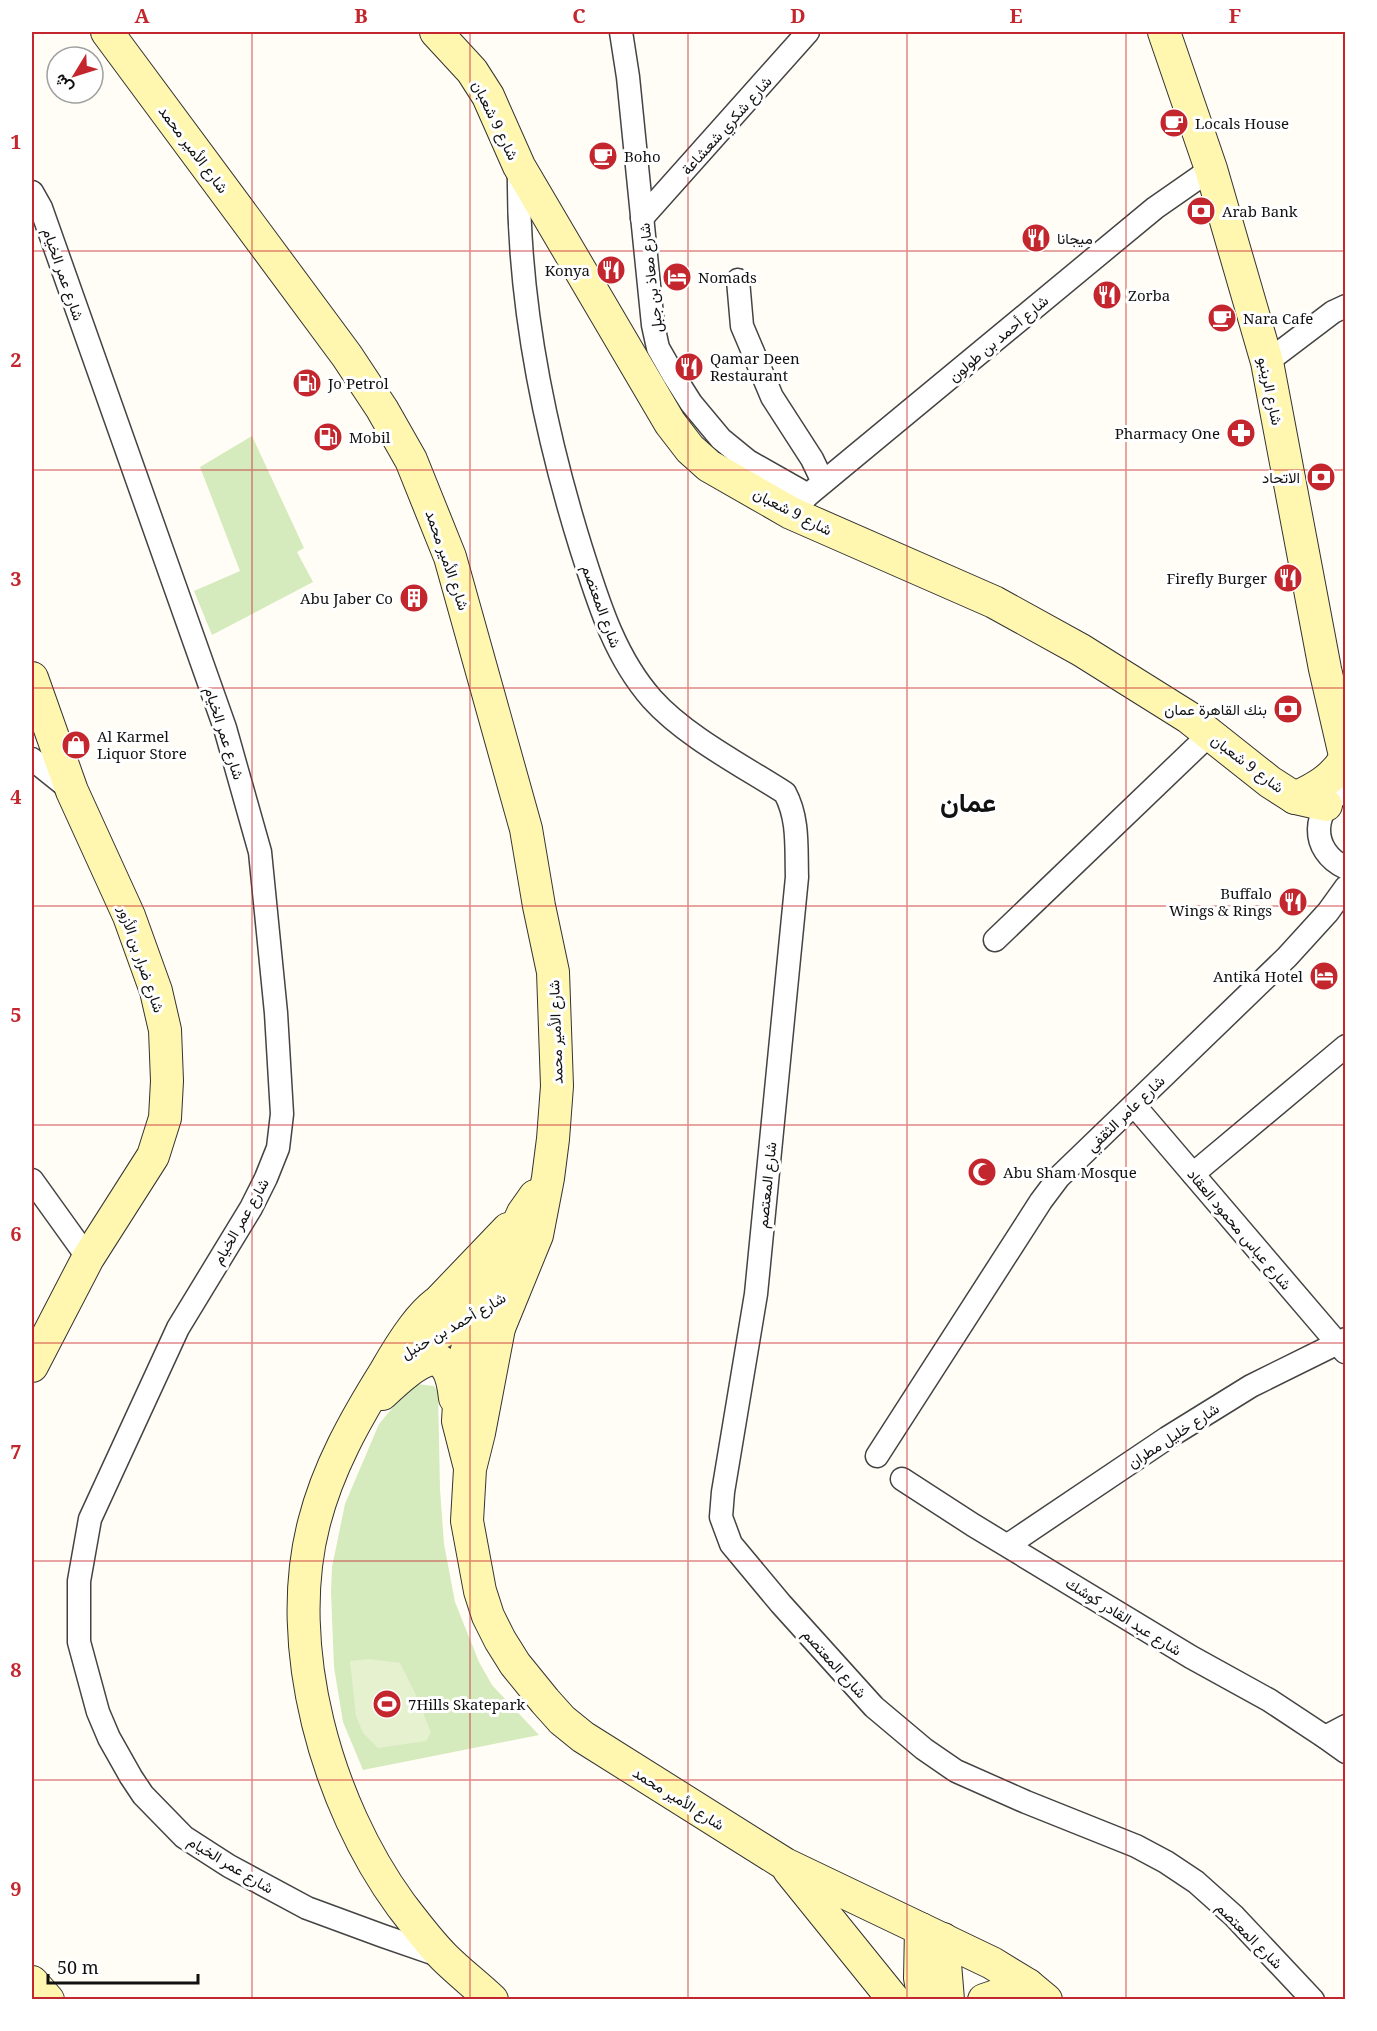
<svg xmlns="http://www.w3.org/2000/svg" width="1377" height="2031" font-family="'Noto Serif',Vazirmatn,serif">
  <rect width="100%" height="100%" fill="#fffdf5"/>
  <!-- green -->
  <g fill="#d5ebbd">
    <polygon points="252,436 304,548 297,552 313,582 212,635 194,591 240,571 200,467"/>
    <polygon points="417,1384 434,1386 438,1392 440,1489 444,1544 455,1602 479,1662 492,1685 539,1735 363,1770 343,1722 334,1667 331,1592 332,1567 345,1504 379,1424 409,1388"/>
  </g>
  <!-- pitch -->
  <polygon fill="#e6f2cf" points="369,1659 400,1663 414,1691 431,1732 426,1741 378,1748 363,1733 356,1716 350,1661"/>
  <g fill="none" stroke-linecap="round" stroke-linejoin="round">
    <!-- street casing -->
    <g stroke="#444" stroke-width="25">
      <g id="street">
        <polyline points="621,32 628,77 653,325 658,348 674,376 691,403 721,439 748,461 808,495"/>
        <path d="M 519,167 C 517,295 543,426 581,548 C 598,601 614,656 652,699 C 685,736 743,766 785,793 C 799,819 796,848 797,877 L 756,1294 L 723,1492 L 721,1517 L 731,1544 L 781,1604 L 874,1707 L 924,1749 L 956,1771 L 1026,1802 L 1136,1846 L 1166,1862 L 1196,1882 L 1234,1916 L 1313,2000"/>
        <polyline points="32,192 41,208 225,728 260,852 276,1013 282,1114 278,1148 266,1178 251,1208 178,1328 90,1519 79,1581 79,1642 98,1712 109,1738 131,1777 143,1795 184,1837 229,1866 307,1908 383,1936 441,1956"/>
        <polyline points="642,218 808,32"/>
        <polyline points="738,280 742,326 772,397 812,459 823,482"/>
        <polyline points="1267,362 1333,312 1346,306"/>
        <polyline points="791,513 808,495 1155,208 1211,169"/>
        <polyline points="32,759 72,791"/>
        <path d="M 1346,790 C 1311,808 1309,851 1346,868"/>
        <polyline points="995,940 1210,734"/>
        <polyline points="1134,1105 1345,1352"/>
        <polyline points="1193,1174 1346,1046"/>
        <polyline points="32,1180 88,1258"/>
        <polyline points="877,1456 1041,1201 1059,1177 1287,957 1328,912 1346,887"/>
        <polyline points="902,1479 973,1525 1191,1657 1269,1700 1325,1737 1346,1752"/>
        <polyline points="1008,1545 1167,1438 1251,1386 1346,1339"/>
        <polyline points="1325,1737 1346,1726"/>
      </g>
    </g>
    <!-- secondary casing -->
    <g stroke="#333" stroke-width="34">
      <g id="secondary">
        <polyline points="107,32 347,356 382,409 411,460 450,557 526,829 539,906 553,972 557,1086 553,1139 548,1178 537,1235 499,1328 479,1433 470,1469 467,1521 480,1591 488,1616 500,1640 515,1664 545,1701 562,1720 583,1737 785,1864 992,1963 1028,1985 1046,2000"/>
        <polyline points="436,32 472,71 488,96 519,166 670,423 690,449 709,466 791,513 994,602 1081,650 1188,717 1270,782 1295,798 1326,805"/>
        <polyline points="1164,32 1211,169 1267,362 1325,669 1346,760"/>
        <polyline points="32,678 72,791 129,916 156,991 165,1030 167,1081 165,1118 153,1156 88,1258 32,1366"/>
        <path d="M 1295,798 C 1316,788 1333,779 1345,759"/>
        <polyline points="441,1299 508,1229"/>
        <polyline points="399,1356 486,1307"/>
        <path d="M 382,1394 C 412,1366 448,1331 455,1398"/>
        <polyline points="469,1464 458,1421 461,1372 477,1313 523,1213 535,1196"/>
        <polyline points="789,1870 894,2000"/>
        <polyline points="921,1929 920,1978 924,2000"/>
        <polyline points="943,1939 948,2000"/>
        <polyline points="32,1982 48,2000"/>
        <path d="M 492,2000 C 476,1985 459,1972 444,1957 C 429,1942 414,1922 401,1905 C 327,1804 282,1646 314,1523 C 328,1468 355,1420 385,1372 C 397,1351 427,1299 452,1296 C 462,1295 473,1298 483,1300 L 492,1312 L 499,1328"/>
        <polyline points="984,2000 1028,1985"/>
      </g>
    </g>
    <!-- street -->
    <use href="#street" stroke="#fff" stroke-width="22"/>
    <!-- secondary -->
    <use href="#secondary" stroke="#fff6b0" stroke-width="32"/>
  </g>
  <!-- grid -->
  <path fill="none" stroke="#c4262e" stroke-width="1.5" stroke-opacity="0.55" d="M 252,32 L 252,2000M 470,32 L 470,2000M 688,32 L 688,2000M 907,32 L 907,2000M 1126,32 L 1126,2000M 32,251 L 1346,251M 32,470 L 1346,470M 32,688 L 1346,688M 32,906 L 1346,906M 32,1125 L 1346,1125M 32,1343 L 1346,1343M 32,1561 L 1346,1561M 32,1780 L 1346,1780"/>
  <!-- icons -->
  <defs>
    <g id="cafe-disc" transform="scale(1.5)"><circle r="9.5" fill="#c4262e" stroke="#fff"/><path d="M-5.5-4.5H6V0H3Q3 3.5 0 3.5H-2.5Q-5.5 3.5-5.5 0ZM3-3.2v2h1.7v-2ZM-6 4.5H4V6H-6Z" fill="#fff"/></g>
    <g id="bank-disc" transform="scale(1.5)"><circle r="9.5" fill="#c4262e" stroke="#fff"/><path d="M-6-4H6V4H-6ZM0-2.3a2.3 2.3 0 1 0 0 4.6a2.3 2.3 0 1 0 0-4.6Z" fill="#fff"/></g>
    <g id="restaurant-disc" transform="scale(1.5)"><circle r="9.5" fill="#c4262e" stroke="#fff"/><path d="M-5-6h1v4h1v-4h1v4h1v-4h1v5L-1.5 .5V6h-2V.5L-5-1ZM5-6V6H3V1.5H1.5Q1.5-4 5-6Z" fill="#fff"/></g>
    <g id="hotel-disc" transform="scale(1.5)"><circle r="9.5" fill="#c4262e" stroke="#fff"/><path d="M-6-4.5h1.5V1H6V5H4.5V3h-9V5H-6ZM-4 0a1.8 1.8 0 1 1 3.6 0ZM.5 0V-2.5h3Q6-2.5 6 0Z" fill="#fff"/></g>
    <g id="fuel-disc" transform="scale(1.5)"><circle r="9.5" fill="#c4262e" stroke="#fff"/><path d="M-5.5-6h7V0h2V4h1.3V-2.5L3-4.5l.8-.8L6-3V5H2.5V1h-1V6h-7ZM-4.2-4.7v3.2H.2V-4.7Z" fill="#fff"/></g>
    <g id="pharmacy-disc" transform="scale(1.5)"><circle r="9.5" fill="#c4262e" stroke="#fff"/><path d="M-2-6h4v4h4v4h-4v4h-4v-4h-4v-4h4Z" fill="#fff"/></g>
    <g id="building-disc" transform="scale(1.5)"><circle r="9.5" fill="#c4262e" stroke="#fff"/><path d="M-4-6H4V6H1V3H-1V6H-4ZM-2.5-4.3h1.7v1.8h-1.7ZM.8-4.3h1.7v1.8H.8ZM-2.5-1h1.7V.8h-1.7ZM.8-1h1.7V.8H.8Z" fill="#fff"/></g>
    <g id="shop-disc" transform="scale(1.5)"><circle r="9.5" fill="#c4262e" stroke="#fff"/><path d="M-5-2.5h2.3a2.7 3.5 0 0 1 5.4 0H5L5.5 6h-11ZM-1.5-2.5h3a1.5 2.3 0 0 0-3 0Z" fill="#fff"/></g>
    <g id="mosque-disc" transform="scale(1.5)"><circle r="9.5" fill="#c4262e" stroke="#fff"/><path d="M3.5-4.9A6 6 0 1 0 3.5 4.9A5 5 0 1 1 3.5-4.9Z" fill="#fff"/></g>
    <g id="stadium-disc" transform="scale(1.5)"><circle r="9.5" fill="#c4262e" stroke="#fff"/><path d="M0-5a6.5 5 0 1 0 0 10a6.5 5 0 1 0 0-10ZM-3.5-1.8h7v3.6h-7Z" fill="#fff"/></g>
  </defs>
  <g fill-rule="evenodd">
    <use href="#cafe-disc" x="1174" y="123"/>
    <use href="#cafe-disc" x="603" y="156"/>
    <use href="#bank-disc" x="1201" y="211"/>
    <use href="#restaurant-disc" x="1036" y="238"/>
    <use href="#restaurant-disc" x="611" y="270"/>
    <use href="#hotel-disc" x="677" y="277"/>
    <use href="#restaurant-disc" x="1107" y="295"/>
    <use href="#cafe-disc" x="1222" y="318"/>
    <use href="#restaurant-disc" x="689" y="367"/>
    <use href="#fuel-disc" x="307" y="383"/>
    <use href="#pharmacy-disc" x="1241" y="433"/>
    <use href="#fuel-disc" x="328" y="437"/>
    <use href="#bank-disc" x="1321" y="477"/>
    <use href="#restaurant-disc" x="1288" y="578"/>
    <use href="#building-disc" x="414" y="598"/>
    <use href="#bank-disc" x="1288" y="709"/>
    <use href="#shop-disc" x="76" y="745"/>
    <use href="#restaurant-disc" x="1293" y="902"/>
    <use href="#hotel-disc" x="1324" y="976"/>
    <use href="#mosque-disc" x="982" y="1172"/>
    <use href="#stadium-disc" x="387" y="1704"/>
  </g>
  <g text-anchor="middle" dominant-baseline="central" stroke-width="6" stroke-linejoin="round" paint-order="stroke">
    <!-- street labels -->
    <g font-size="15" fill="#111" stroke="#fff">
      <text transform="translate(496 120) rotate(64)">شارع 9 شعبان</text>
      <text transform="translate(726 125) rotate(-48)">شارع شكري شعشاعة</text>
      <text transform="translate(194 149) rotate(53)">شارع الأمير محمد</text>
      <text transform="translate(64 274) rotate(71)">شارع عمر الخيام</text>
      <text transform="translate(650 278) rotate(-97)">شارع معاذ بن جبل</text>
      <text transform="translate(998 338) rotate(-40)">شارع أحمد بن طولون</text>
      <text transform="translate(1271 391) rotate(78)">شارع الرينبو</text>
      <text transform="translate(793 511) rotate(27)">شارع 9 شعبان</text>
      <text transform="translate(448 560) rotate(71)">شارع الأمير محمد</text>
      <text transform="translate(602 606) rotate(70)">شارع المعتصم</text>
      <text transform="translate(225 733) rotate(72)">شارع عمر الخيام</text>
      <text transform="translate(1248 763) rotate(37)">شارع 9 شعبان</text>
      <text transform="translate(142 959) rotate(71)">شارع ضرار بن الأزور</text>
      <text transform="translate(555 1032) rotate(-92)">شارع الأمير محمد</text>
      <text transform="translate(1125 1113) rotate(-44)">شارع عامر الثقفي</text>
      <text transform="translate(766 1185) rotate(-84)">شارع المعتصم</text>
      <text transform="translate(240 1221) rotate(-60)">شارع عمر الخيام</text>
      <text transform="translate(1240 1229) rotate(50)">شارع عباس محمود العقاد</text>
      <text transform="translate(453 1325) rotate(-30)">شارع أحمد بن حنبل</text>
      <text transform="translate(1173 1435) rotate(-33)">شارع خليل مطران</text>
      <text transform="translate(1124 1616) rotate(32)">شارع عبد القادر كوشك</text>
      <text transform="translate(835 1663) rotate(48)">شارع المعتصم</text>
      <text transform="translate(679 1798) rotate(32)">شارع الأمير محمد</text>
      <text transform="translate(231 1864) rotate(31)">شارع عمر الخيام</text>
      <text transform="translate(1250 1935) rotate(45)">شارع المعتصم</text>
    </g>
    <!-- poi labels -->
    <g font-size="15" fill="#111" stroke="#fff" text-anchor="start">
      <text x="1195" y="123">Locals House</text>
      <text x="624" y="156">Boho</text>
      <text x="1222" y="211">Arab Bank</text>
      <text x="1057" y="238">ميجانا</text>
      <text x="590" y="270" text-anchor="end">Konya</text>
      <text x="698" y="277">Nomads</text>
      <text x="1128" y="295">Zorba</text>
      <text x="1243" y="318">Nara Cafe</text>
      <text x="710" y="358">Qamar Deen<tspan x="710" dy="17">Restaurant</tspan></text>
      <text x="328" y="383">Jo Petrol</text>
      <text x="1220" y="433" text-anchor="end">Pharmacy One</text>
      <text x="349" y="437">Mobil</text>
      <text x="1300" y="477" text-anchor="end">الاتحاد</text>
      <text x="1267" y="578" text-anchor="end">Firefly Burger</text>
      <text x="393" y="598" text-anchor="end">Abu Jaber Co</text>
      <text x="1267" y="709" text-anchor="end">بنك القاهرة عمان</text>
      <text x="97" y="736">Al Karmel<tspan x="97" dy="17">Liquor Store</tspan></text>
      <text x="1272" y="893" text-anchor="end">Buffalo<tspan x="1272" dy="17">Wings &amp; Rings</tspan></text>
      <text x="1303" y="976" text-anchor="end">Antika Hotel</text>
      <text x="1003" y="1172">Abu Sham Mosque</text>
      <text x="408" y="1704">7Hills Skatepark</text>
    </g>
    <!-- town labels -->
    <g font-size="27" font-weight="bold" fill="#111" stroke="#fff">
      <text x="968" y="801">عمان</text>
    </g>
  </g>
  <!-- border -->
  <rect width="1377" height="2031" fill="none" stroke="#ffffff" stroke-width="66"/>
  <!-- north arrow -->
  <g transform="translate(75 75) rotate(232)"><circle r="28" fill="#ffffff" stroke="#a0a0a0" stroke-width="1.5"/>
  <path d="M0-4.5L10 22L0 15L-10 22Z" fill="#c4262e"/>
  <text y="-9" font-size="16" font-weight="bold" text-anchor="middle" fill="#111111">ش</text>
  </g>
  <!-- scale -->
  <path d="M48 1974v9h150v-9" fill="none" stroke="#111111" stroke-width="3"/>
  <text x="57" y="1974" font-size="18" fill="#111111" stroke="#ffffff" stroke-width="4.5" paint-order="stroke">50 m</text>
  <rect x="33" y="33" width="1311" height="1965" fill="none" stroke="#c4262e" stroke-width="2"/>
  <g font-size="20" text-anchor="middle" font-weight="bold" fill="#c4262e">
    <text x="142" y="23">A</text>
    <text x="361" y="23">B</text>
    <text x="579" y="23">C</text>
    <text x="798" y="23">D</text>
    <text x="1016" y="23">E</text>
    <text x="1235" y="23">F</text>
    <text x="16" y="149">1</text>
    <text x="16" y="367">2</text>
    <text x="16" y="586">3</text>
    <text x="16" y="804">4</text>
    <text x="16" y="1022">5</text>
    <text x="16" y="1241">6</text>
    <text x="16" y="1459">7</text>
    <text x="16" y="1677">8</text>
    <text x="16" y="1896">9</text>
  </g>
</svg>
